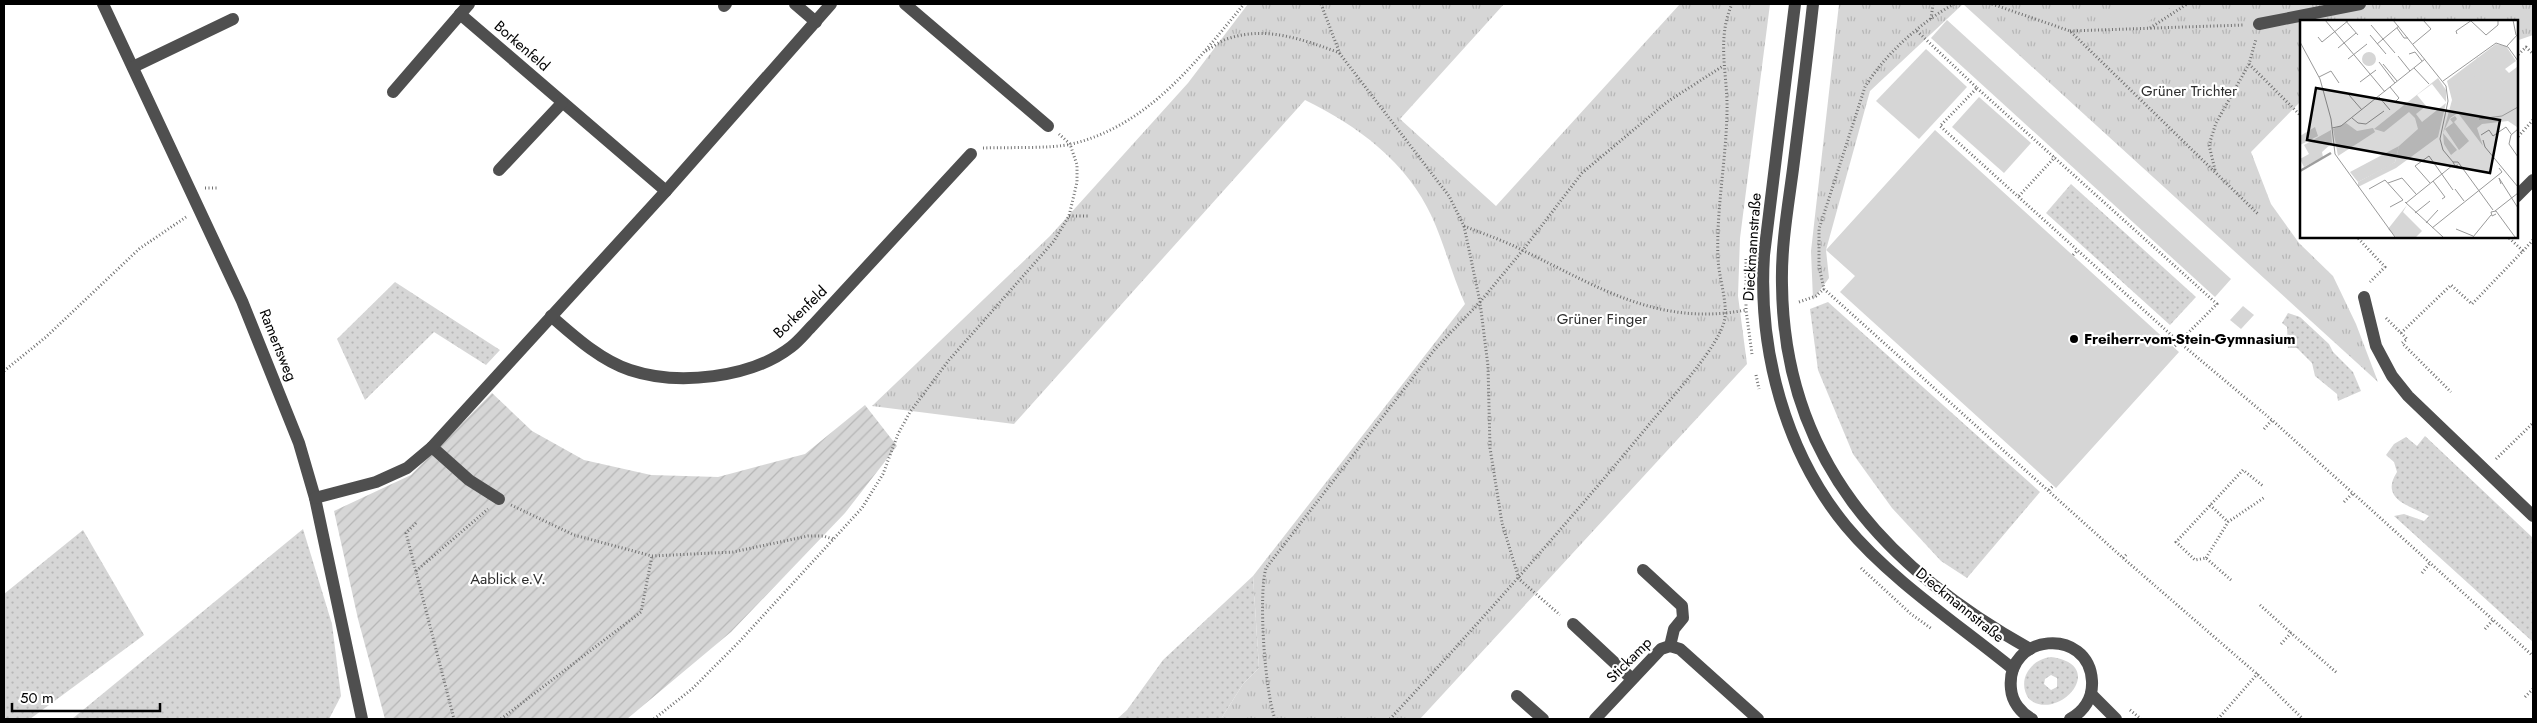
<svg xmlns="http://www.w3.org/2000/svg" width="2537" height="723" font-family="Jost,sans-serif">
  <defs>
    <pattern id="grass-dots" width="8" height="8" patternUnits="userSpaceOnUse" patternTransform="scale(1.25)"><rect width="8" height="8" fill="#d6d6d6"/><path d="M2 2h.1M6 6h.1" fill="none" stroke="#b6b6b6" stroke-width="1.8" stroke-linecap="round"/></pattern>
    <pattern id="park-tufts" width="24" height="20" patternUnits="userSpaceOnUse" patternTransform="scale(1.25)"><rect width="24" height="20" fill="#d6d6d6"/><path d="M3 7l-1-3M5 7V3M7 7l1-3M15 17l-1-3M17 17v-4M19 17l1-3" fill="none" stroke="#b6b6b6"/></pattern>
    <pattern id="garden-furrows" width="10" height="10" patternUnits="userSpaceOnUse" patternTransform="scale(1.25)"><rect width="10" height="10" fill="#d6d6d6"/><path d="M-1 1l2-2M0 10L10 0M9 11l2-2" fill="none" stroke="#b6b6b6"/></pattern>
  </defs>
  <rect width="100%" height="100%" fill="#fff"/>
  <!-- grass -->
  <g fill="url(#grass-dots)" fill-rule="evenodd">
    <polygon points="2071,184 2196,297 2170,325 2046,213"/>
    <polygon points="395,282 500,350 486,365 434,332 365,400 337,339"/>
    <polygon points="1828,302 2040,492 1967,578 1941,561 1892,508 1853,454 1818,370 1810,309"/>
    <polygon points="2288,313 2300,317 2329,344 2333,352 2353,372 2361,391 2338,401 2337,394 2315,376 2312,363 2297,348 2288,348 2287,327 2282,323"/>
    <path d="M 2425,436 L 2533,538 L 2533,642 L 2394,516 L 2404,514 L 2424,521 L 2429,516 C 2411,506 2379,500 2397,472 L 2394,462 L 2386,455 L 2394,444 L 2406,437 L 2417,446 Z"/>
    <polygon points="303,529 332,624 341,696 329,719 72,719"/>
    <polygon points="83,530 144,635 30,719 4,719 4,594"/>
    <polygon points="1253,576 1259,668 1243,684 1221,719 1117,719 1127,710 1163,660"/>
    <path d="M 2051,657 C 2110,665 2058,723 2029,699 C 2016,680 2031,659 2051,657 ZM 2051,675 L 2057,678 L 2057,687 L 2051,690 L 2044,684 L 2045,679 Z"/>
  </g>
  <!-- park -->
  <g fill="url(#park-tufts)">
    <path d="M 1248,4 L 1504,4 L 1400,119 L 1496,206 L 1680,4 L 1770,4 L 1740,238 L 1738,296 L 1747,364 L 1420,719 L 1221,719 L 1243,684 L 1259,668 L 1253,576 L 1465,304 C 1452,275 1445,246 1432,217 C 1407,162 1358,126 1305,100 L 1014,424 L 872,406 L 1050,236 L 1188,83 Z"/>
    <polygon points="1839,4 2533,4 2533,35 2516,41 2516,21 2301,21 2301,101 2251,152 2271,204 2299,243 2333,276 2356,324 2378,382 1963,4 1870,91 1826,250 1829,278 1813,300 1811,251"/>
  </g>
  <!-- garden -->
  <polygon fill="url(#garden-furrows)" points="492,393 532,431 584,460 651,475 718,477 805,454 865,405 897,446 845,513 731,632 627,719 385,719 358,619 334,511 411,475"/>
  <!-- pitch -->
  <g fill="#d6d6d6">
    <polygon points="2114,4 2176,4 2147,22 2108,25"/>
    <polygon points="1947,20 2231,279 2215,297 1931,38"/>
    <polygon points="1926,49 1967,87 1919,139 1876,101"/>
    <polygon points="1979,97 2031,143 2004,173 1952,127"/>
    <polygon points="1935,130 2179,352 2056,488 1840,292 1855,276 1826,250"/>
    <polygon points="2243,306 2254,315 2241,329 2230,320"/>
  </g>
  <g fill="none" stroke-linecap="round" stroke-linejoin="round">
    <!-- path -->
    <g stroke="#717171" stroke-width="3" stroke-dasharray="1 2.5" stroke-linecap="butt">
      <path d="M 1321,4 L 1340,54 L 1449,196 L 1464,226 C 1484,234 1505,241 1524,251 C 1599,287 1658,327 1746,310"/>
      <path d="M 1954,4 C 1921,22 1884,55 1865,87 L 1819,229 L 1819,266 L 1824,289 L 2123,558 L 2257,674 L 2303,719"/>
      <polyline points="1992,4 2070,31 2259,215"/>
      <polyline points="1931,19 1933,4"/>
      <polyline points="2150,28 2187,4"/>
      <polyline points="1917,31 1977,88 1940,126 2179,342 2272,420 2533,656"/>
      <polyline points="2070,31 2243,25"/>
      <path d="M 1206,51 C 1213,47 1221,40 1230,38 C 1268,26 1304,40 1340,53"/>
      <polyline points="2516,57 2526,47 2533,54"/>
      <polyline points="2249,64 2301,116"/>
      <polyline points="1977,88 2217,304 2174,347"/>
      <polyline points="2516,139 2533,120"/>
      <path d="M 983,148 C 1008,147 1049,149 1072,144 C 1149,125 1196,62 1244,4"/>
      <polyline points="2215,170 2209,145 2216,123 2249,64 2256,39"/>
      <polyline points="205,188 219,188"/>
      <polyline points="2019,196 2055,157"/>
      <polyline points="1069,216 1089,216"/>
      <polyline points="1464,226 1480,302 1488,366 1490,448 1502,523 1519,579 1560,615"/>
      <polyline points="2356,236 2385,267 2370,282"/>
      <polyline points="2523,251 2533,240"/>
      <polyline points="2073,255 2078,250"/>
      <polyline points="1746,259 1746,310 1752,354"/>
      <polyline points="1799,302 1816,296 1824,289"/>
      <polyline points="2386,318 2407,339 2402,343 2451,392"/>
      <polyline points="2401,333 2451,285 2472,304 2523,251 2507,236"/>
      <polyline points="4,371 46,337 139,249 186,217"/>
      <polyline points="1756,375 1759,389"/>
      <polyline points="2264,429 2272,420"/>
      <polyline points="2496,459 2533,423"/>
      <polyline points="2049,490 2053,486"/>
      <polyline points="2344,502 2353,493"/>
      <polyline points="511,505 574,535 652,556 733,552 808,536 823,536 833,539"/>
      <polyline points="2210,505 2228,522"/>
      <polyline points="416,523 406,533 454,719"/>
      <polyline points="2123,558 2128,553"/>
      <polyline points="2206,558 2228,522 2265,497"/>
      <polyline points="1861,568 1911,614 1932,629"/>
      <polyline points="416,571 488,509"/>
      <polyline points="2422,573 2430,563"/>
      <polyline points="2231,580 2206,558 2195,560 2176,542 2243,470 2263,486"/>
      <polyline points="2260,605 2291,633"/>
      <polyline points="2485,629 2493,620"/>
      <polyline points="2281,644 2291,633 2337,673"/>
      <polyline points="2525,697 2533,689"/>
      <polyline points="2130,710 2141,719"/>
      <polyline points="501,719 641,612 652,556"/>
      <polyline points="654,719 692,689 739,642 862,508 883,474 898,434 910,412 949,360 1054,241 1069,216 1077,182 1077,165 1070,144 1059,134"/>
      <path d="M 1275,719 C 1265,692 1258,596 1266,568 L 1435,349 L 1480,302 L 1523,250 L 1582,173 L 1667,102 L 1723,66"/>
      <path d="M 1390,719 C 1480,622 1568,523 1652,421 C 1672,397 1720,346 1725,318 C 1727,300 1719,278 1718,259 C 1716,210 1726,162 1727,112 C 1728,75 1716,40 1732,4"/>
      <polyline points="2218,719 2259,672"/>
    </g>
    <!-- minor -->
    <g stroke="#4f4f4f" stroke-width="12">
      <polyline points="103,4 242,301 299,443 315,498 362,719"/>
      <polyline points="795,4 816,22"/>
      <polyline points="905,4 1048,126"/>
      <path d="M 1795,4 L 1764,255 C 1758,350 1785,452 1846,526 C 1890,579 1959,625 2013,669"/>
      <path d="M 1813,4 C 1807,59 1800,114 1793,169 C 1788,207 1781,246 1782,285 C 1784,459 1885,568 2030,649"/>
      <polyline points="724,6 726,4"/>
      <polyline points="460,14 666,191"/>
      <polyline points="2259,24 2360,4"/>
      <polyline points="133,67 233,19"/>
      <polyline points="393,92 469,4"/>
      <polyline points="499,170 562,103"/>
      <polyline points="2516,197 2533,180"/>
      <polyline points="2364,297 2376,346 2392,376 2408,396 2533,516"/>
      <path d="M 551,316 C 574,336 600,360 630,370 C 678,386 751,378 791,347 C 799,341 806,332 813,325 L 971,154"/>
      <polyline points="432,447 469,480 499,499"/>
      <polyline points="315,498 376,482 407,468 432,447 666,191 831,4"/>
      <polyline points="1643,570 1682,606 1683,618 1674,629 1670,646"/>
      <polyline points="1573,624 1632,679"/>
      <polyline points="2091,694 2116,719"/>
      <polyline points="1517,696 1543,719"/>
      <polyline points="1595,719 1661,649 1670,646 1680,649 1758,719"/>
      <path d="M 2032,719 C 2021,713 2012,702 2011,689 C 2005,633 2089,626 2092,681 C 2093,698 2084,711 2070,719"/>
    </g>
  </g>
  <!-- markers -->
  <circle fill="#000" stroke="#fff" stroke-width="2" cx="2074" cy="339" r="5"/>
  <g text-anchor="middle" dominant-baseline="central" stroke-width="4.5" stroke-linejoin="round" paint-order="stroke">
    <!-- street labels -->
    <g font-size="15" fill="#000" stroke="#fff">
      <text transform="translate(522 46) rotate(41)">Borkenfeld</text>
      <text transform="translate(1752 247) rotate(-86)">Dieckmannstraße</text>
      <text transform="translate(800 312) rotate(-44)">Borkenfeld</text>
      <text transform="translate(278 345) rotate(68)">Ramertsweg</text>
      <text transform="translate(1960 605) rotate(39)">Dieckmannstraße</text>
      <text transform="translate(1629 660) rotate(-45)">Stickamp</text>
    </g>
    <!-- park labels -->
    <g font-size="15" fill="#2d2d2d" stroke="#fff">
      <text x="2189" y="91">Grüner Trichter</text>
      <text x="1602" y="319">Grüner Finger</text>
      <text x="508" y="579">Aablick e.V.</text>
    </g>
    <!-- poi labels -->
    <g font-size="15" font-weight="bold" fill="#000" stroke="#fff" text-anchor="start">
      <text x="2084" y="339">Freiherr-vom-Stein-Gymnasium</text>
    </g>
  </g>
  <!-- overview -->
  <g transform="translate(2300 20)">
    <rect width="218" height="218" fill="#fff"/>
    <path d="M 15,107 L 18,116 L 0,125 L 0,116 ZM 31,110 L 32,123 L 22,132 L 23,137 L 4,147 L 0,139 L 9,134 L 4,125 ZM 143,113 L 157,130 L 151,135 L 144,124 ZM 99,126 L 95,142 L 89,146 L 58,162 L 50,152 Z" fill="#d6d6d6"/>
    <path d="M 196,24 L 206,26 L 216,41 L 205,49 L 209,53 L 217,47 L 217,107 L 208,101 L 182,104 L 177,108 L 183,126 L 158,93 L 150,98 L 143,113 L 152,80 L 147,61 ZM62 39a7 7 0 1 1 14 0a7 7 0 1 1-14 0ZM 138,58 L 146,70 L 146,82 L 132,64 L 117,75 L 126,86 L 116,94 L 122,102 L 146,83 L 138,117 L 96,148 L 58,167 L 58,162 L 95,142 L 99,126 L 118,109 L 115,98 L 109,92 L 84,112 L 74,109 Z" fill="#d6d6d6"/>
    <path d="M 46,103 L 57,111 L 73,108 L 75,112 L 38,136 L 33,109 ZM 107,185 L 103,192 L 122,211 L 116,217 L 96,217 L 88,209 Z" fill="#d6d6d6"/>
    <path d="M 177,37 L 186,48 L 175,57 L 169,50 L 176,44 ZM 165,49 L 174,60 L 158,73 L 149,62 ZM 155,96 L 157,99 L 154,102 L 169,121 L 159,130 L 145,109 L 153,103 L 150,99 Z" fill="#d6d6d6"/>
    <path fill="none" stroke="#9d9d9d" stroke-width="2.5" d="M 0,151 L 31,133"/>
    <path fill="none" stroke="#999" stroke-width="1" d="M 25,0 L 85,72M 45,0 L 58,15M 93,0 L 146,66 L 148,81 L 140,119 L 143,130 L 153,142M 213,0 L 216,15M 171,1 L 186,15 L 198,5 L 198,0M 71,5 L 95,33M 97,8 L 104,18 L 108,18M 157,14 L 156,11 L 172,0M 70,15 L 86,34M 18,17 L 22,22 L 49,0M 0,22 L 20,59 L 31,99 L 35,134 L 95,217M 77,24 L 99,6M 113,24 L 131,9 L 123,0M 207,26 L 218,14M 38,28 L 56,13M 109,34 L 115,32 L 122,41M 98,36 L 110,51M 48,39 L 67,24M 79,42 L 95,63M 83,44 L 97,61M 114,48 L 129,64M 19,57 L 31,51 L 39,63M 143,61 L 196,23 L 208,27 L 218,41M 60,62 L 76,50M 90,67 L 99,78 L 96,81M 49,75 L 62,90M 79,77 L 90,90M 52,98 L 58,103 L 66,104 L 84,91M 179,99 L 202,96 L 218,87M 32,108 L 41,106 L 125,39M 218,109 L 211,115 L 209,124 L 218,137M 181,115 L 189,110 L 193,116 L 206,107 L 211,114M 183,120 L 185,127 L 218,167M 158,145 L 155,146 L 153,142 L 158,142 L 193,190M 133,161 L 145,177 L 142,179M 88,163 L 102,158 L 116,174M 130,163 L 115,146 L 129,136 L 153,170M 201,164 L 199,158 L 218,188M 69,169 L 85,160 L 103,180 L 90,187M 155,169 L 164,181M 105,182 L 143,217M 106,183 L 153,145M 195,191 L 218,173M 115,193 L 130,181M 196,194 L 192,196 L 191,192 L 196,191 L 215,217M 126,203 L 138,190M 132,208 L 202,152 L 199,148M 156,209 L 173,216M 173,217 L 191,195"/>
    <path fill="#000" fill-opacity="0.15" stroke="#000" stroke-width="2.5" d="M 16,68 L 200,100 L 190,153 L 7,120 Z"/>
    <rect width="218" height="218" fill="none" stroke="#000" stroke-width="2.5"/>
  </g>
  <!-- border -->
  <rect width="2537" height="723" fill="none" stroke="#000000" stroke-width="10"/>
  <!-- scale -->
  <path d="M12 703v8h148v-8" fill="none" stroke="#000000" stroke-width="2.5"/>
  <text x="20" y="703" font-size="15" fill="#000000" stroke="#ffffff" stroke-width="4" paint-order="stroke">50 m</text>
</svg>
